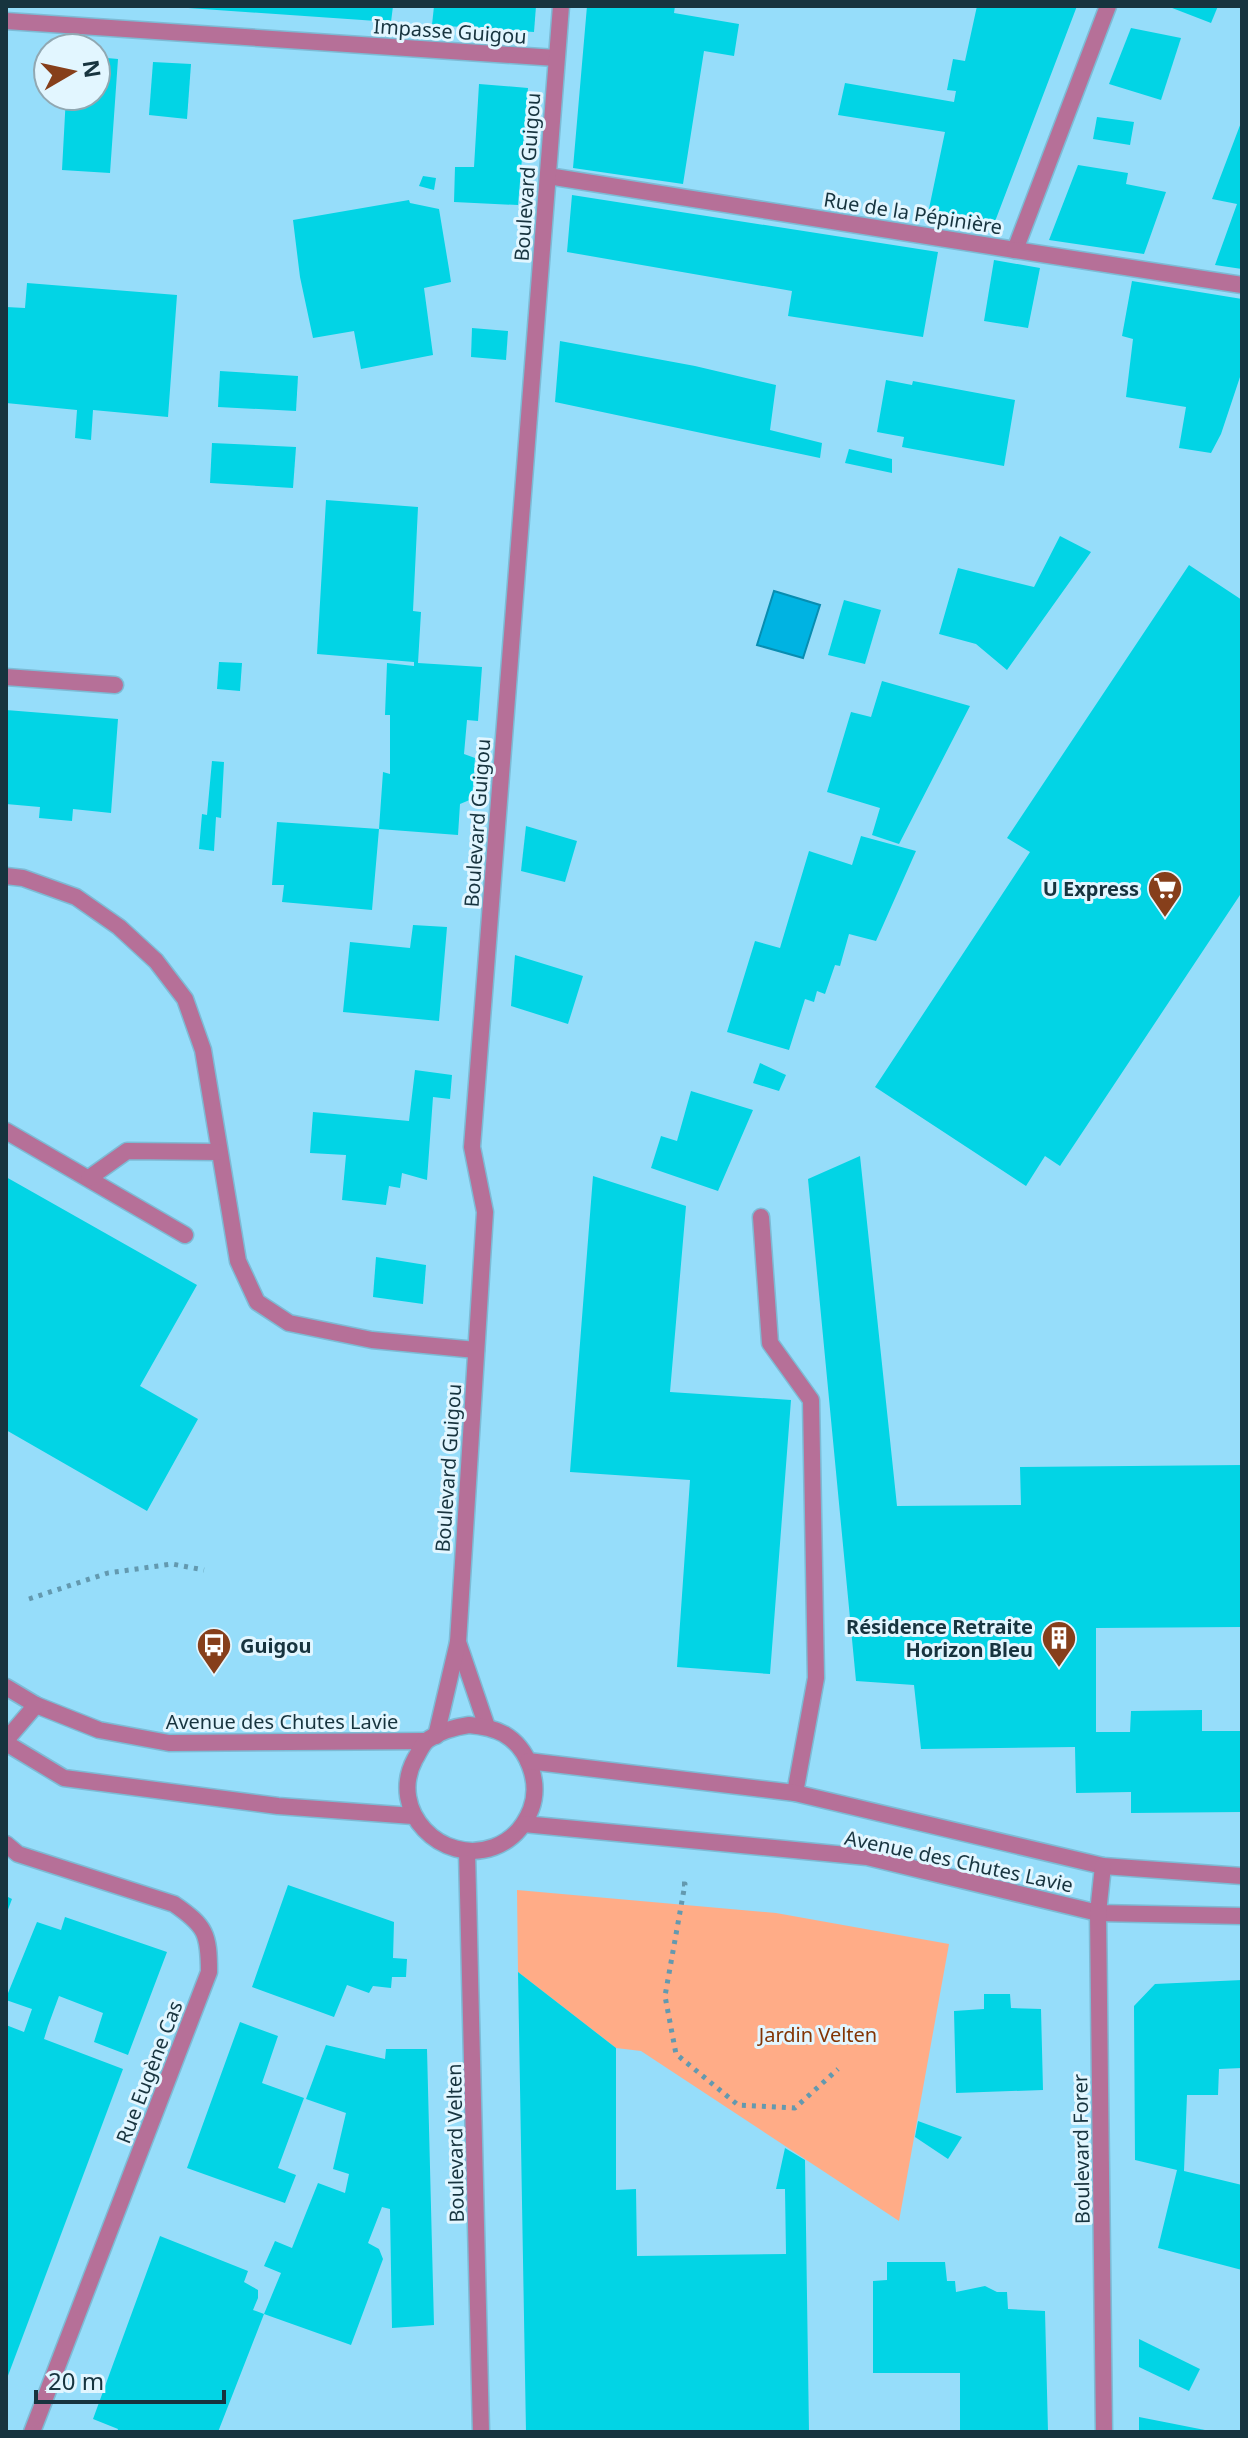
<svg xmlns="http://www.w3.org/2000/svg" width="1248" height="2438" font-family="'Noto Sans',sans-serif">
  <rect width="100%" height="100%" fill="#96ddfa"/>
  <!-- green -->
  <polygon fill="#ffac87" points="517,1890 776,1913 949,1944 899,2221 641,2051 616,2048 518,1972"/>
  <!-- water -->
  <polygon fill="#00b3e2" stroke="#078db1" stroke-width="2" points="774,591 820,605 803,658 757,645"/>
  <!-- building -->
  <g fill="#02d4e5">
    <polygon points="188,6 393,6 391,22 188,8"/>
    <polygon points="434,6 536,6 534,32 432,25"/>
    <polygon points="587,6 675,6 674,13 739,24 734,56 704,51 683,184 573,168"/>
    <polygon points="977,6 1077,6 991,232 926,223 945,132 838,115 845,83 954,102 956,91 947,90 953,59 965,61"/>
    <polygon points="1167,6 1218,6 1211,23"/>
    <polygon points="1131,28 1181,38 1161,100 1109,84"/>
    <polygon points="96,57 118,59 110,173 62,170 66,96 96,96"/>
    <polygon points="153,62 191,64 187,119 149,115"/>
    <polygon points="479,84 528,88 518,205 454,202 455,167 474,167"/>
    <polygon points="1097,117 1134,122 1130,145 1093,139"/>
    <polygon points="1242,120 1242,269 1215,265 1237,204 1212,199"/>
    <polygon points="1078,165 1128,173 1126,184 1166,192 1144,254 1049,240"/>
    <polygon points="423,176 436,178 434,190 419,186"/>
    <polygon points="572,195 938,252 923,337 788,316 792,291 567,252"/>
    <polygon points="409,200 410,203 439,209 449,269 451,282 424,288 433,355 361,369 354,331 313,338 300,277 293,220"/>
    <polygon points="994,260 1040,268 1028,328 984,321"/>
    <polygon points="1132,281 1242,299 1242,371 1221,434 1211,453 1179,448 1186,407 1126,397 1133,339 1122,336"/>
    <polygon points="27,283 177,295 168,417 93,410 91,440 75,438 77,410 6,403 6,307 25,308"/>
    <polygon points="472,328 508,331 506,360 471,357"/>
    <polygon points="560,341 695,366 776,385 770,430 822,443 820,458 555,402"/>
    <polygon points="220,371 298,376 296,411 218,407"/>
    <polygon points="886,380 912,385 913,381 1015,400 1004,466 902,447 904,437 877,432"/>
    <polygon points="212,443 296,447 293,488 210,483"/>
    <polygon points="849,449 892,459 892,473 845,463"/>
    <polygon points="326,500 418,507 413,611 421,612 418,663 482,667 478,721 467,720 464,754 475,758 472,799 460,804 458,835 379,829 383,772 390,774 390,715 385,715 387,663 414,666 414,662 317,654"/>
    <polygon points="1060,536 1091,552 1007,670 976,644 939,634 958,568 1034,587"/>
    <polygon points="1189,565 1242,600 1242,892 1060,1166 1045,1156 1026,1186 875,1087 1030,852 1007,838"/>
    <polygon points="844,600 881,610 865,664 828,655"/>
    <polygon points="219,662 242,663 240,691 217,689"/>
    <polygon points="882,681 970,706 899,844 872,835 880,808 827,792 851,712 871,717"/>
    <polygon points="6,710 118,719 111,813 73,809 72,821 39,818 40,807 6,804"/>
    <polygon points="212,761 224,762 221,818 216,817 214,851 199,849 202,814 207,815"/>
    <polygon points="277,822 379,829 372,910 282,902 284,885 272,885"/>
    <polygon points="526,826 577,841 565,882 521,871"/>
    <polygon points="861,836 916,851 876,941 849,934 840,966 835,965 825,994 817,991 814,1002 805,999 789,1050 727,1032 755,941 780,948 809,851 852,865"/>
    <polygon points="413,925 447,927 439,1021 343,1012 350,942 410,948"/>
    <polygon points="515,955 583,976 568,1024 511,1006"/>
    <polygon points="760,1063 786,1075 779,1091 753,1083"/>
    <polygon points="415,1070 452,1075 450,1099 433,1097 427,1180 402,1173 400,1188 389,1186 386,1205 342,1200 346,1155 310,1153 313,1112 409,1121"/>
    <polygon points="691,1091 753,1110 718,1191 651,1168 661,1136 677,1141"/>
    <polygon points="860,1156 897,1506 1021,1505 1020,1467 1242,1465 1242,1627 1096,1628 1096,1732 1130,1732 1131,1711 1202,1710 1202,1731 1242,1731 1242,1812 1131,1813 1131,1792 1076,1793 1075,1747 921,1749 914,1685 856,1681 808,1179"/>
    <polygon points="593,1176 686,1206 670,1392 791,1400 770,1674 677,1667 690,1480 570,1472"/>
    <polygon points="6,1177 197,1285 140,1386 198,1419 147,1511 6,1430"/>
    <polygon points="376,1257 426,1265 423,1304 373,1297"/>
    <polygon points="288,1885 394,1922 393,1958 407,1959 406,1977 392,1977 391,1988 373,1986 369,1993 347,1985 334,2017 252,1987"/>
    <polygon points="6,1896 12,1899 6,1915"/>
    <polygon points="65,1917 167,1952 128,2055 94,2042 103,2013 59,1996 48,2026 44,2039 123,2069 6,2381 6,2025 24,2032 32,2009 6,2000 6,1998 37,1922 61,1930"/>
    <polygon points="518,1972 616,2048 616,2190 636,2189 637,2256 786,2254 785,2189 776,2189 785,2148 805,2160 809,2432 526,2432"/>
    <polygon points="1242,1980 1242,2068 1219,2069 1218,2095 1187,2095 1184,2171 1242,2185 1242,2270 1158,2248 1177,2170 1135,2160 1134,2006 1155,1984"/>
    <polygon points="984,1994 1010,1994 1011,2008 1041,2009 1043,2090 956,2093 954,2011 984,2009"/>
    <polygon points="240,2022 278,2036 262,2083 304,2098 278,2168 296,2175 285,2203 187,2168"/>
    <polygon points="326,2045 385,2059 386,2049 427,2049 434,2325 392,2328 390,2209 382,2207 368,2243 379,2249 383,2259 351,2345 264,2314 281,2273 264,2266 275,2241 292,2248 318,2183 345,2193 349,2174 333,2169 346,2113 306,2099"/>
    <polygon points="918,2121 962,2137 948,2159 915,2137"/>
    <polygon points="160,2236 248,2271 244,2282 258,2290 258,2298 253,2310 264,2314 218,2432 117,2432 118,2429 93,2419"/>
    <polygon points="887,2262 945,2262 947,2281 955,2281 956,2292 985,2286 997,2292 1007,2292 1008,2309 1045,2311 1048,2432 960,2432 960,2373 873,2373 873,2281 887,2280"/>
    <polygon points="1139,2339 1200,2369 1189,2391 1139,2367"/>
    <polygon points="1139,2417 1210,2431 1209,2432 1139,2432"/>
  </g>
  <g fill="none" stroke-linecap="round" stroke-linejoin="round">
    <!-- lane casing -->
    <g stroke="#7dbbd5" stroke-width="19">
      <g id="lane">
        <polyline points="6,677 115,685"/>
        <polyline points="6,876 23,878 76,897 119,927 156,961 185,999 203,1050 238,1261 257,1302 289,1323 372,1340 476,1350"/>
        <polyline points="6,1131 185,1235"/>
        <polyline points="89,1178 127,1151 218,1152"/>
        <polyline points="761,1217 770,1343 811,1400 816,1678 795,1793"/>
      </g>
    </g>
    <!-- street casing -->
    <g stroke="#7dbbd5" stroke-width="19">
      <g id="street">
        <polyline points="6,21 556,58"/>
        <polyline points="548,176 1015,250 1108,6"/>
        <polyline points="1015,250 1242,285"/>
        <polyline points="458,1642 487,1727"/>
        <polyline points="6,1687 36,1705 99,1730 169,1743 426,1741"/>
        <path d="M 469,1725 C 481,1726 493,1728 504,1734 C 528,1748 541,1782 531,1809 C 524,1827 513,1840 494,1847 C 442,1866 387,1811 415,1759 C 419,1753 422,1743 429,1739 C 441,1731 454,1727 469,1725 Z"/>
        <polyline points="436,1736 458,1642 485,1212 472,1147 561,6"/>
        <polyline points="6,1740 36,1705"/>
        <polyline points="6,1743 64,1778 278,1806 413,1816"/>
        <polyline points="528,1761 795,1793 1103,1866 1242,1876"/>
        <polyline points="524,1824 867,1857 1098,1913 1242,1916"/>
        <path d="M 6,1844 L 18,1854 L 174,1904 C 206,1926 209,1934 209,1972 L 32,2432"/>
        <polyline points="467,1852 481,2432"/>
        <polyline points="1103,1866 1098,1913 1104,2432"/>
      </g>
    </g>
    <!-- path -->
    <g stroke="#6399af" stroke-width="5" stroke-dasharray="4 6" stroke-linecap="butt">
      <polyline points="29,1599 108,1573 172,1564 204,1570"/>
      <polyline points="682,1884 685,1884 665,1996 676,2054 738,2105 795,2108 838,2069"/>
    </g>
    <!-- lane -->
    <use href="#lane" stroke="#b67098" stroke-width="16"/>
    <!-- street -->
    <use href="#street" stroke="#b67098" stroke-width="16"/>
  </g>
  <!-- icons -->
  <defs>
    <g id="supermarket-pin" transform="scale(1.8)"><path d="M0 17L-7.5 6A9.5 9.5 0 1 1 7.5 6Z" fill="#863f1b" stroke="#e2f6ff"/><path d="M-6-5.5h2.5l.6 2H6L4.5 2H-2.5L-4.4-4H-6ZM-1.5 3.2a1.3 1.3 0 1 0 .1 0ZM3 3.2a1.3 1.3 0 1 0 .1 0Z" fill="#fff"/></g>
    <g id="building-pin" transform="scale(1.8)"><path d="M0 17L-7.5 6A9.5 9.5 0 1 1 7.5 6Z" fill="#863f1b" stroke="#e2f6ff"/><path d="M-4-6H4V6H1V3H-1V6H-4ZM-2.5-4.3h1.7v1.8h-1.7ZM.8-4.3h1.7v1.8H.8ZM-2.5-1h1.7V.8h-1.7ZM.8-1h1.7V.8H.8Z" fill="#fff"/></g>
    <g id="bus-pin" transform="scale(1.8)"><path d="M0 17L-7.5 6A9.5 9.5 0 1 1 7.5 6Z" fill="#863f1b" stroke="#e2f6ff"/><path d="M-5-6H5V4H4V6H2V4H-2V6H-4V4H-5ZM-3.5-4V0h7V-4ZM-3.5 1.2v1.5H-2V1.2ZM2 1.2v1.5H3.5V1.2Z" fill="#fff"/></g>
  </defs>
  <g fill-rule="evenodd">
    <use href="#supermarket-pin" x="1165" y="888"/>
    <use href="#building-pin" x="1059" y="1638"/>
    <use href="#bus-pin" x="214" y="1645"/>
  </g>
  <g text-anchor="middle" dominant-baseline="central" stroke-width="6" stroke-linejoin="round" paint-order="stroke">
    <!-- street labels -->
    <g font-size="20" fill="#17343f" stroke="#e2f6ff">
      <text transform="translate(450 31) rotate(4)">Impasse Guigou</text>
      <text transform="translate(527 177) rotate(-86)">Boulevard Guigou</text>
      <text transform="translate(913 213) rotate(9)">Rue de la Pépinière</text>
      <text transform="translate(477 823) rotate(-86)">Boulevard Guigou</text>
      <text transform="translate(448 1468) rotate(-86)">Boulevard Guigou</text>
      <text x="282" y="1721">Avenue des Chutes Lavie</text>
      <text transform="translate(959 1861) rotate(12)">Avenue des Chutes Lavie</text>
      <text transform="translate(149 2072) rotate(-69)">Rue Eugène Cas</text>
      <text transform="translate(455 2143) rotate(-91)">Boulevard Velten</text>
      <text transform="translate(1081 2149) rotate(-91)">Boulevard Forer</text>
    </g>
    <!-- poi labels -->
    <g font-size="20" font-weight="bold" fill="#17343f" stroke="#e2f6ff" text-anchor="end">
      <text x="1139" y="888">U Express</text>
      <text x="1033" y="1626">Résidence Retraite<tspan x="1033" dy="23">Horizon Bleu</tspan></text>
      <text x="240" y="1645" text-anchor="start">Guigou</text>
    </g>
    <!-- park labels -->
    <g font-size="20" fill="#823403" stroke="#e2f6ff">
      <text x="818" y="2034">Jardin Velten</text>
    </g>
  </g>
  <!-- border -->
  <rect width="1248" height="2438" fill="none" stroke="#17343f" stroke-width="16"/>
  <!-- north arrow -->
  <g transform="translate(72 72) rotate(81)"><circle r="38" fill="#e2f6ff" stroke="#91a8b2" stroke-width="2"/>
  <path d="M0-6L14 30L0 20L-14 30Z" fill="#863f1b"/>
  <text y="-12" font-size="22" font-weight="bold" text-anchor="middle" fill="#17343f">N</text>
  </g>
  <!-- scale -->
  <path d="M36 2390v12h188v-12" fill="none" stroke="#17343f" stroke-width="4"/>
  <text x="48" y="2390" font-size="24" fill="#17343f" stroke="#e2f6ff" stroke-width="6" paint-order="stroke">20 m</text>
</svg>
